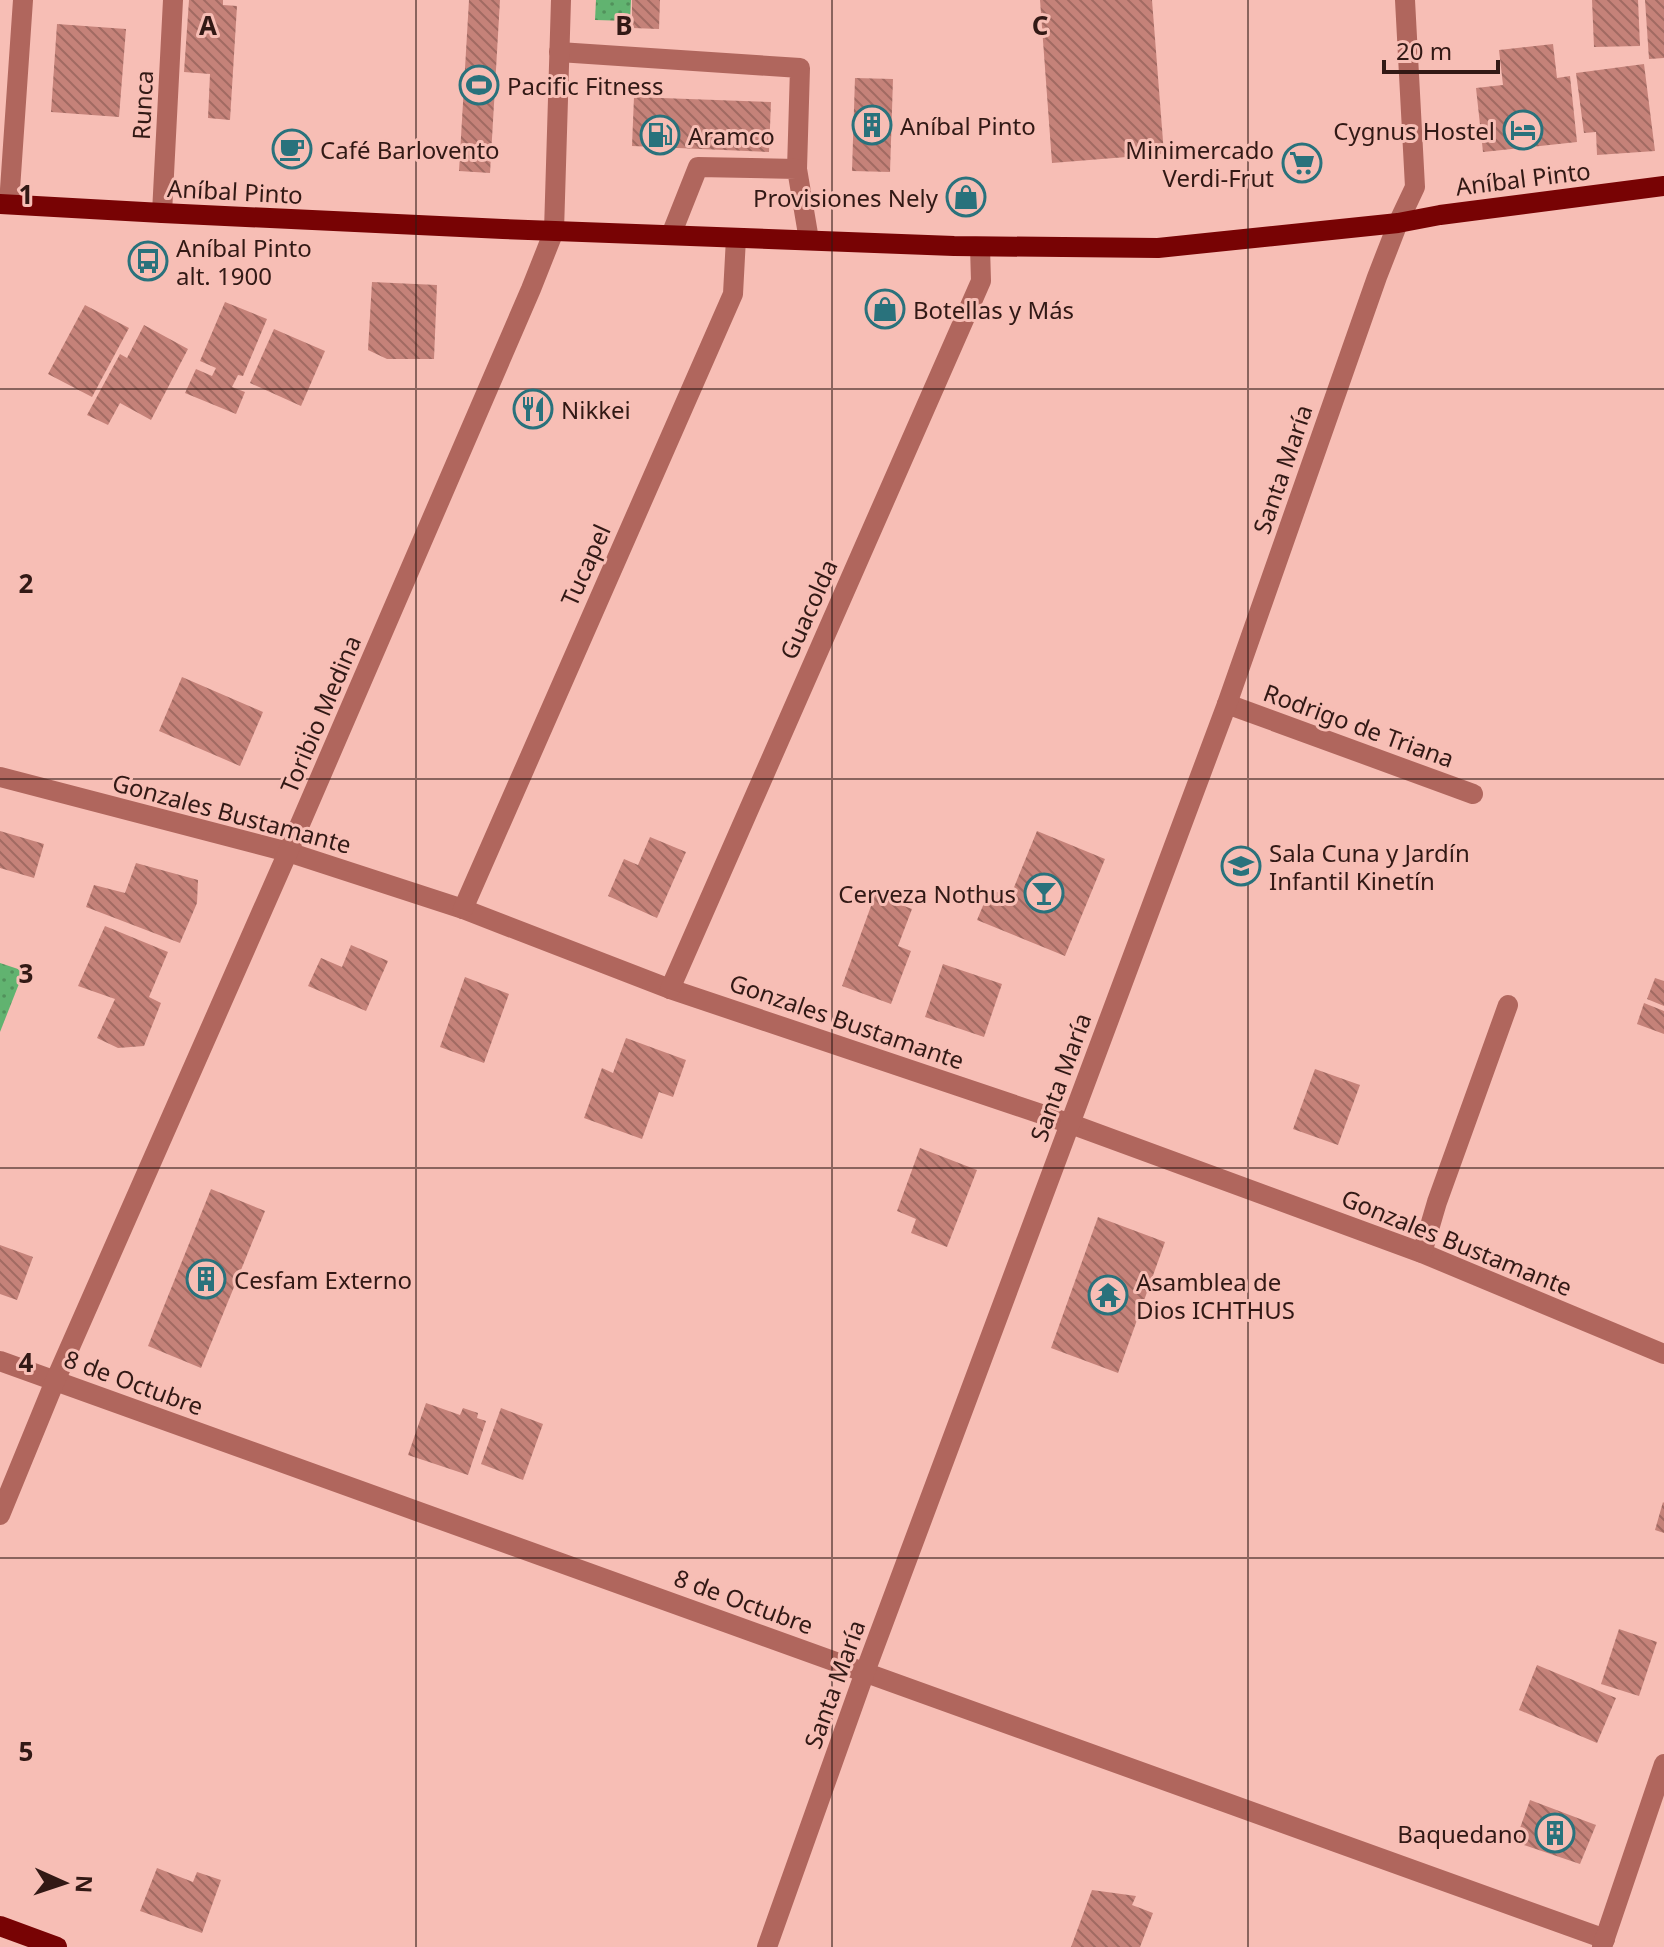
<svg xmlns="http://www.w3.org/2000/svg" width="1664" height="1947" font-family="'Noto Sans',sans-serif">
  <defs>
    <pattern id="grass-dots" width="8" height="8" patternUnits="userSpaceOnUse" patternTransform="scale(2)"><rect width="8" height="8" fill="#61b370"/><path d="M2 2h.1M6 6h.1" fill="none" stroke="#51915b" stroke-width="1.8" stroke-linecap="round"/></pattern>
    <pattern id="building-back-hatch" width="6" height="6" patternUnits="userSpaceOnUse" patternTransform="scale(2)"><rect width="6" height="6" fill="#c58279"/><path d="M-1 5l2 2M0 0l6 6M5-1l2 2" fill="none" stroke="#a16a62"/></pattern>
  </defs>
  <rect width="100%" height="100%" fill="#f7beb5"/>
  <!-- grass -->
  <g fill="url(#grass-dots)">
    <polygon points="596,0 631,0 630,21 595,20"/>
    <polygon points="0,963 24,971 0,1032"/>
  </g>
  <!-- building -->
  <g fill="url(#building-back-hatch)">
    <polygon points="189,0 223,0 223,5 237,6 230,120 208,118 210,74 184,72"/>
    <polygon points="469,0 500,0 490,173 459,171"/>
    <polygon points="632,0 660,0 659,29 632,28"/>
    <polygon points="1040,0 1152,0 1164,154 1052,163"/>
    <polygon points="1592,0 1638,0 1640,46 1594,47"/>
    <polygon points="1645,0 1664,0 1664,58 1649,59"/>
    <polygon points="57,24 126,29 119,117 51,112"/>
    <polygon points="1553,44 1557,78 1570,76 1577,142 1483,152 1476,88 1503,85 1499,50"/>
    <polygon points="1644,64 1655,151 1597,155 1596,132 1584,133 1576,73"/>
    <polygon points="855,78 893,79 890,172 852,171"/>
    <polygon points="634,97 771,102 769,152 632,146"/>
    <polygon points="372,282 437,285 434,359 387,359 368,350"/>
    <polygon points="225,302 267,319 243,376 238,375 232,387 245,392 236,414 185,393 196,369 212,376 216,368 200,361"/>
    <polygon points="85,305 129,328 92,397 48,374"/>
    <polygon points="144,325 188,349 151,420 120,403 108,425 87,415 120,354 127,358"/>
    <polygon points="274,329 325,351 301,406 250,383"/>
    <polygon points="182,677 263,712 240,766 159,731"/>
    <polygon points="0,831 44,844 34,878 0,868"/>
    <polygon points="1037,831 1105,859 1065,956 977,920 990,889 1010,897"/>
    <polygon points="650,837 686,852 657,918 608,896 624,859 638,865"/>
    <polygon points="136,863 198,880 197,903 180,943 86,907 94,885 125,893"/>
    <polygon points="875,895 912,909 898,946 911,951 891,1004 842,986"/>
    <polygon points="105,926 168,952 149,997 161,1003 144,1046 118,1048 97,1038 115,999 78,986"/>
    <polygon points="351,945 388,961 366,1011 308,986 321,958 342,967"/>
    <polygon points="943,964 1002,984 984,1037 925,1017"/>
    <polygon points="465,977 509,994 484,1063 440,1047"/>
    <polygon points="1655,978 1664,981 1664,1006 1647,999"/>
    <polygon points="1644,1003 1664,1011 1664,1034 1637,1024"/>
    <polygon points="626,1038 686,1060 673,1097 659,1092 642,1139 584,1118 602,1068 613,1073"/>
    <polygon points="1315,1069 1360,1085 1338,1145 1293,1129"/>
    <polygon points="920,1148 977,1170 947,1247 911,1233 916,1219 897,1211"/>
    <polygon points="211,1189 265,1211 201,1368 148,1346"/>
    <polygon points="1098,1217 1165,1242 1118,1373 1051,1348"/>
    <polygon points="0,1245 33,1257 17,1300 0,1294"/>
    <polygon points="426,1403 460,1415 463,1408 478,1413 477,1418 486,1421 468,1475 408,1455"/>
    <polygon points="501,1408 543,1424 523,1480 481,1464"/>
    <polygon points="1663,1502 1664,1503 1664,1533 1655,1530"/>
    <polygon points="1619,1629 1657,1642 1639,1696 1601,1684"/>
    <polygon points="1537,1665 1616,1698 1597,1743 1519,1710"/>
    <polygon points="1530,1800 1596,1825 1580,1864 1515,1842"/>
    <polygon points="157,1868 193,1882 197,1872 221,1880 202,1933 140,1911"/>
    <polygon points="1092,1890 1136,1896 1132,1905 1153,1913 1140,1947 1071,1947"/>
  </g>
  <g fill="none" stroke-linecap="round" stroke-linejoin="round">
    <!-- minor -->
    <g stroke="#b0665d" stroke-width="20">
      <polyline points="559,52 800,68 797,169"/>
      <polyline points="9,204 23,0"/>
      <polyline points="162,213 173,0"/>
      <polyline points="671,235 698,167 797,169 809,240"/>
      <polyline points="1227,704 1473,794"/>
      <polyline points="0,777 288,852 463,909 670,989 1071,1124 1422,1253 1664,1354"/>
      <polyline points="463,909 733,294 736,238"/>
      <polyline points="670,989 981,281 980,247"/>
      <polyline points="1422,1253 1437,1202 1508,1005"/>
      <polyline points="0,1361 1605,1939"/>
      <polyline points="0,1515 55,1381 288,852 531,289 554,231 561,0"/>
      <polyline points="767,1947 865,1672 1227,704 1377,277 1398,223 1415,187 1405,0"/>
      <polyline points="1602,1947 1664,1764"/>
    </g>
    <!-- major -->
    <g stroke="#780304" stroke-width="20">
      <polyline points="0,204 162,213 503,229 954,246 1158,248 1398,223 1440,215 1664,186"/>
      <polyline points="0,1926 57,1947"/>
    </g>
  </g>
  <!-- grid -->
  <path fill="none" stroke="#321915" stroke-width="2" stroke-opacity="0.55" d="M 416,0 L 416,1947M 832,0 L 832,1947M 1248,0 L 1248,1947M 0,389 L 1664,389M 0,779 L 1664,779M 0,1168 L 1664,1168M 0,1558 L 1664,1558"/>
  <!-- icons -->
  <defs>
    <g id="stadium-ring" transform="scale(2)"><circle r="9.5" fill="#f7beb5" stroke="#29727c" stroke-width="1.5"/><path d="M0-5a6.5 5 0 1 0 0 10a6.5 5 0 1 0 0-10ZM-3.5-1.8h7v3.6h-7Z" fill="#29727c"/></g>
    <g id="building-ring" transform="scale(2)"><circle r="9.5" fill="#f7beb5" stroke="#29727c" stroke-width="1.5"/><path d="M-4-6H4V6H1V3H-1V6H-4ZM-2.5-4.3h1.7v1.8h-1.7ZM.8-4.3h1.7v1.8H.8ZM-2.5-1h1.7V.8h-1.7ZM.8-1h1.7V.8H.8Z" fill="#29727c"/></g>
    <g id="hotel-ring" transform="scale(2)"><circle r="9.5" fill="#f7beb5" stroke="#29727c" stroke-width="1.5"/><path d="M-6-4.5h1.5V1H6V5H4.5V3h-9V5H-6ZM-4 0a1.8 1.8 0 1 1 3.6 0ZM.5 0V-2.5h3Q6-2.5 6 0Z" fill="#29727c"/></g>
    <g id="fuel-ring" transform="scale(2)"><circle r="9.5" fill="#f7beb5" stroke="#29727c" stroke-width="1.5"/><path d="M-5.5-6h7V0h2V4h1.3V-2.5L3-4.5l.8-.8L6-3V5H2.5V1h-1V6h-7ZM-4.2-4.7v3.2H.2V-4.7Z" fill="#29727c"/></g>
    <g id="cafe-ring" transform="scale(2)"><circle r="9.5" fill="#f7beb5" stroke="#29727c" stroke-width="1.5"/><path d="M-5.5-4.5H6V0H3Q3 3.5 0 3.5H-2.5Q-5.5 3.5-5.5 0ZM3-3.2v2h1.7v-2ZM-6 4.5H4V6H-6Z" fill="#29727c"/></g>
    <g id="supermarket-ring" transform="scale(2)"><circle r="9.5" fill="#f7beb5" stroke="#29727c" stroke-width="1.5"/><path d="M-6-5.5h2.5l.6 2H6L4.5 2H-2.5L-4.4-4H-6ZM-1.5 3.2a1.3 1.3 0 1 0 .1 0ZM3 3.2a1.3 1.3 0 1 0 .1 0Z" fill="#29727c"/></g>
    <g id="shop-ring" transform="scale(2)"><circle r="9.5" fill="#f7beb5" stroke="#29727c" stroke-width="1.5"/><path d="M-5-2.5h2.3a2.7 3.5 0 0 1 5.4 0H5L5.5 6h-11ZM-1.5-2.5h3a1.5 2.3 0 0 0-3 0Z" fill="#29727c"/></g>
    <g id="bus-ring" transform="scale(2)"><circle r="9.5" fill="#f7beb5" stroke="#29727c" stroke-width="1.5"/><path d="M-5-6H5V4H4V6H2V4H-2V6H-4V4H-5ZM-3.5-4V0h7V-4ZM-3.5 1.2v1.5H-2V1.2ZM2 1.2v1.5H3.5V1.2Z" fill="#29727c"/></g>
    <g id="restaurant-ring" transform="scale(2)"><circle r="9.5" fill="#f7beb5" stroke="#29727c" stroke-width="1.5"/><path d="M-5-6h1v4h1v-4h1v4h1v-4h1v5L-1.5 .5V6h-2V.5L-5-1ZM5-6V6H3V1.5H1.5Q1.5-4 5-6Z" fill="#29727c"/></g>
    <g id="school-ring" transform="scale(2)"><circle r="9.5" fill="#f7beb5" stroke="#29727c" stroke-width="1.5"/><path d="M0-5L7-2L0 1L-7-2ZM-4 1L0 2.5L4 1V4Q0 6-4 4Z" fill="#29727c"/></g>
    <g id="bar-ring" transform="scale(2)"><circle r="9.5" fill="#f7beb5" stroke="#29727c" stroke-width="1.5"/><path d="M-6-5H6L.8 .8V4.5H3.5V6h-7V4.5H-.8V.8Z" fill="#29727c"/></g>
    <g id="temple-ring" transform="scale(2)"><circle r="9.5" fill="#f7beb5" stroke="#29727c" stroke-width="1.5"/><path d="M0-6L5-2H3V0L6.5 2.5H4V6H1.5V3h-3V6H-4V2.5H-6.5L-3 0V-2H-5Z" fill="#29727c"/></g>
  </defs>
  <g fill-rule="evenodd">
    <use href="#stadium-ring" x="479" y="85"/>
    <use href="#building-ring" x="872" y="125"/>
    <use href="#hotel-ring" x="1523" y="130"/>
    <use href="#fuel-ring" x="660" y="135"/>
    <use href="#cafe-ring" x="292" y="149"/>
    <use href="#supermarket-ring" x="1302" y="163"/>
    <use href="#shop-ring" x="966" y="197"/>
    <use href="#bus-ring" x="148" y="261"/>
    <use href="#shop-ring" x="885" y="309"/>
    <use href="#restaurant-ring" x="533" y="409"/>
    <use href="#school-ring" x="1241" y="866"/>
    <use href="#bar-ring" x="1044" y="893"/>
    <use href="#building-ring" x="206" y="1279"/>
    <use href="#temple-ring" x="1108" y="1295"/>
    <use href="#building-ring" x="1555" y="1833"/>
  </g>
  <g text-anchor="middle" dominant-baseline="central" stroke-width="6" stroke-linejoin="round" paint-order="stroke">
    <!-- poi labels -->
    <g font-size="24" fill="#321915" stroke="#f7beb5" text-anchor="start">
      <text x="507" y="85">Pacific Fitness</text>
      <text x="900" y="125">Aníbal Pinto</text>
      <text x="1495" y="130" text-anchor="end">Cygnus Hostel</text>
      <text x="688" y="135">Aramco</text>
      <text x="320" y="149">Café Barlovento</text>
      <text x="1274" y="149" text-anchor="end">Minimercado<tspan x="1274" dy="28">Verdi-Frut</tspan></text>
      <text x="938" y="197" text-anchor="end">Provisiones Nely</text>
      <text x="176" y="247">Aníbal Pinto<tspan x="176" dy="28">alt. 1900</tspan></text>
      <text x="913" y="309">Botellas y Más</text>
      <text x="561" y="409">Nikkei</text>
      <text x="1269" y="852">Sala Cuna y Jardín<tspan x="1269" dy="28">Infantil Kinetín</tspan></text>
      <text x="1016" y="893" text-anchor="end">Cerveza Nothus</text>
      <text x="234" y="1279">Cesfam Externo</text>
      <text x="1136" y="1281">Asamblea de<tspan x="1136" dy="28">Dios ICHTHUS</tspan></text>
      <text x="1527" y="1833" text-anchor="end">Baquedano</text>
    </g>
    <!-- street labels -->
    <g font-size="24" fill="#321915" stroke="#f7beb5">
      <text transform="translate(142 105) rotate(-87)">Runca</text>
      <text transform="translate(1523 178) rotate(-7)">Aníbal Pinto</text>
      <text transform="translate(235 191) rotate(3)">Aníbal Pinto</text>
      <text transform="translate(1282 469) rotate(-71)">Santa María</text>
      <text transform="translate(585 565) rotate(-66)">Tucapel</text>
      <text transform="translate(808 609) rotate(-66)">Guacolda</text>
      <text transform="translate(320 714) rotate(-67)">Toribio Medina</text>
      <text transform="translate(1359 725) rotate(20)">Rodrigo de Triana</text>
      <text transform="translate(232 813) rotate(15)">Gonzales Bustamante</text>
      <text transform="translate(847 1021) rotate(19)">Gonzales Bustamante</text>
      <text transform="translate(1060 1077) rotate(-70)">Santa María</text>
      <text transform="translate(1457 1242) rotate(22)">Gonzales Bustamante</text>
      <text transform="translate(134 1382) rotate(20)">8 de Octubre</text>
      <text transform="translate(744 1601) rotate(20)">8 de Octubre</text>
      <text transform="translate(834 1684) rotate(-70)">Santa María</text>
    </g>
  </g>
  <g font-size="26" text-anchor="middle" font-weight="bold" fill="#321915" stroke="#f7beb5" stroke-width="6" stroke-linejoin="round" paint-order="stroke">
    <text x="208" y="35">A</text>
    <text x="624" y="35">B</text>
    <text x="1040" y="35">C</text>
    <text x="26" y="204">1</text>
    <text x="26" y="593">2</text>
    <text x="26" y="983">3</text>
    <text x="26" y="1372">4</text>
    <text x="26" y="1761">5</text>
  </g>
  <!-- north arrow -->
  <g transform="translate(64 1883) rotate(93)" stroke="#f7beb5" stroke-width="6" paint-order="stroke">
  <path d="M0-6L14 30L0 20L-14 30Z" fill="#321915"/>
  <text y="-12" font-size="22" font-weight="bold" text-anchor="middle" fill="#321915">N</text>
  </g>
  <!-- scale -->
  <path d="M1384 60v12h114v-12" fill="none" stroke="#321915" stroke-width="4"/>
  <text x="1396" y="60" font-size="24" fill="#321915" stroke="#f7beb5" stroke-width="6" paint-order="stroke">20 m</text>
</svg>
